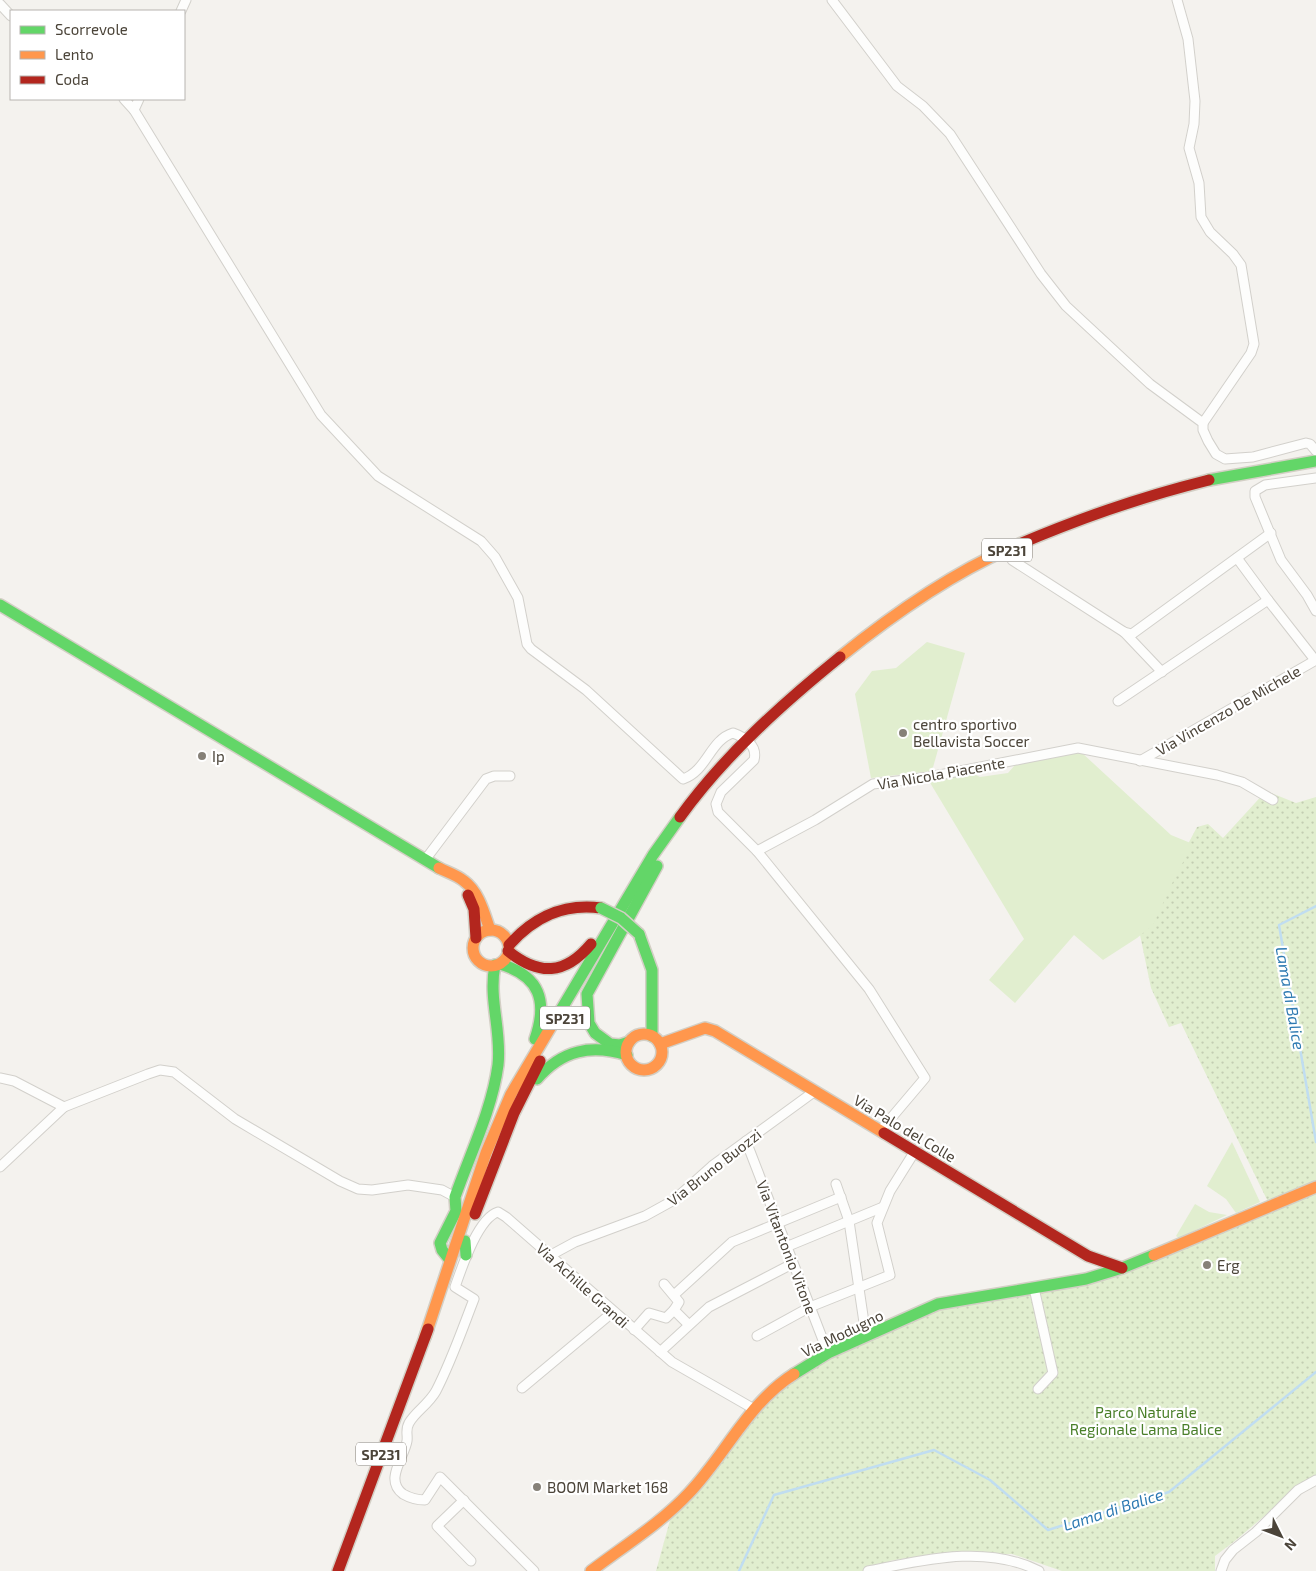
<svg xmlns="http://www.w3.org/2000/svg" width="1316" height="1571" font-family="'Exo 2',sans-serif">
  <defs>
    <pattern id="park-dots" width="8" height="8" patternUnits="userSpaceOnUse" patternTransform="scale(1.25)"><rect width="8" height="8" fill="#e1eecf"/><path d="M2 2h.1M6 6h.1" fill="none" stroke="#c3cdb2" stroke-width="1.8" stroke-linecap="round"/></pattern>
  </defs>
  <rect width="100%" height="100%" fill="#f4f2ee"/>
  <!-- park -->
  <path fill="url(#park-dots)" d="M 1266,791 L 1296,803 L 1316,797 L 1316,1477 C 1280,1499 1250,1531 1215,1556 L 1215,1571 L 1062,1571 L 1012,1554 L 926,1555 L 889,1561 L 888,1571 L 656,1571 L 672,1513 L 751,1421 L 808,1365 L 913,1316 L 1106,1275 L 1271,1208 L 1181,1023 L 1169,1027 L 1151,988 L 1139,930 L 1154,908 L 1197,827 L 1208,824 L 1223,838 Z"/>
  <!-- garden -->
  <g fill="#e1eecf">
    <polygon points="927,642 965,653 932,771 871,778 855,694 872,671 896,668"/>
    <polygon points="1081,752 1171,835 1193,844 1176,875 1153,925 1137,938 1103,960 1074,935 1015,1003 989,980 1024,939 929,781 972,773 980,777 1008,773 1015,765"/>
    <polygon points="1232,1142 1260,1202 1236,1213 1226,1199 1207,1186"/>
    <polygon points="1195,1204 1209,1212 1227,1215 1179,1238 1176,1236"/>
  </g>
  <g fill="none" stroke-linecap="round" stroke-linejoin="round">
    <!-- stream -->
    <g stroke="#c0ddf1" stroke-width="2.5">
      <polyline points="1316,906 1279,925 1316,1142"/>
      <polyline points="739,1571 774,1495 934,1450 990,1480 1048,1530 1169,1492 1316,1372"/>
    </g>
    <!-- street casing -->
    <g stroke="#d2d0cb" stroke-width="11">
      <g id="street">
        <polyline points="832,0 897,86 923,106 950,134 1041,274 1066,306 1150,384 1203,423 1203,430 1208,441 1216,454 1225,459 1253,457 1306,443 1310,444 1316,451"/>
        <polyline points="1177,0 1188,39 1195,101 1194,124 1189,148 1199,183 1201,217 1210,232 1233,254 1241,265 1254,344 1251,353 1203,423"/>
        <polyline points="0,4 11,16"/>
        <polyline points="181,11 186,0"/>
        <path d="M 124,99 L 134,110 L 321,415 L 378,476 L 481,541 L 495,557 L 518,598 L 527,644 L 531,649 L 586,690 L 683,779 C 707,771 710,740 733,733 C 744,737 758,745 754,760 L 721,792 L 716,804 L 718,812 L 757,851"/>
        <polyline points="134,110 139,99"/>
        <polyline points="1316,478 1265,485 1255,491 1255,497 1281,560 1307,595 1316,611"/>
        <polyline points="1006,550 1012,560 1124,632 1132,634 1271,533"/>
        <polyline points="1237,558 1268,600"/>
        <polyline points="1124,632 1162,672"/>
        <polyline points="1118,701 1268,600 1315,660"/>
        <polyline points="1140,761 1316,660"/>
        <polyline points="425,860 486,779 494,776 510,776"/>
        <polyline points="0,1078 14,1081 64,1107 148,1074 160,1070 174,1072 235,1119 340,1181 358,1189 372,1190 408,1185 442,1190 455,1197"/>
        <polyline points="881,1130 925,1078 869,989 757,851 815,820 873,784 929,777 1078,748 1217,775 1242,782 1273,800"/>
        <polyline points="746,1141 828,1353"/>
        <polyline points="0,1167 64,1107"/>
        <polyline points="836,1184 849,1221 866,1336"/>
        <polyline points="786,1247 883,1207"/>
        <polyline points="551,1255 575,1242 645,1216 674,1200 712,1166 815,1091"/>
        <polyline points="664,1284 679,1302 674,1310 688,1324"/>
        <polyline points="1034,1288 1053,1373 1038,1389"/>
        <polyline points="674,1295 732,1242 841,1197"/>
        <polyline points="634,1330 649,1313 666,1318 674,1310"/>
        <polyline points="757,1336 810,1307 890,1275 877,1223 890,1191 915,1151"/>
        <polyline points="660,1352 709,1307 792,1264"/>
        <polyline points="522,1388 613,1312"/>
        <polyline points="464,1500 437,1526 471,1561"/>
        <path d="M 534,1571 L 440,1477 L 425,1500 C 417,1500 410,1498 403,1494 C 384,1480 404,1458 407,1441 C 408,1435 405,1430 409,1423 C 416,1411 428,1405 436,1391 C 451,1362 462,1330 474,1299 L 455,1287 C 462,1267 478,1218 498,1212 L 506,1217 L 672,1362 L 754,1409"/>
        <path d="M 868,1571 C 924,1560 986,1544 1039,1571"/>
        <polyline points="1221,1571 1225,1560 1233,1550 1256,1532 1298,1490 1316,1480"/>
      </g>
    </g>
    <!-- fast casing -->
    <g stroke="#d3cfc5" stroke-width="14">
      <g id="fast">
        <polyline points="1209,480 1316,461"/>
        <polyline points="0,605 439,868"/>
        <polyline points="639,934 652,970 652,1036"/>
        <path d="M 500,964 C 540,976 548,1001 535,1039"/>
        <polyline points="552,1025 653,855 680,817"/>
        <polyline points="629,1042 620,1045 610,1044 595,1033 589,1023 587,994 657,866"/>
        <path d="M 537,1079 C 562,1050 591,1044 627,1055"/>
        <polyline points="465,1241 466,1255"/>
        <path d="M 450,1260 L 442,1250 L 440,1243 L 456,1211 L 455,1197 C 470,1154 492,1110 498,1065 C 502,1031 488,999 495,965"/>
        <polyline points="794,1374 828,1353 938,1304 1086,1279 1122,1268 1154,1255"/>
      </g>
    </g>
    <!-- slow casing -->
    <g stroke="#d3cfc5" stroke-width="14">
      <g id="slow">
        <path d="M 840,657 C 892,615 949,575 1010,548"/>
        <path d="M 439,868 C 447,872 457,875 464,881 C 479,892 484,913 490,930"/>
        <circle cx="491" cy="948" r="18"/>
        <circle cx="644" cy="1052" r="18"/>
        <polyline points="660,1044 705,1028 715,1031 884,1133"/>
        <polyline points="1154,1255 1316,1187"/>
        <polyline points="425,1337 486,1153 511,1094 552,1025"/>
        <path d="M 591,1571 C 624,1546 661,1523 689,1493 C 726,1454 748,1403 794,1374"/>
      </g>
    </g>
    <!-- jam casing -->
    <g stroke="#d3cfc5" stroke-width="14">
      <g id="jam">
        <path d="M 1010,548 C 1078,519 1137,498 1209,480"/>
        <path d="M 680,817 C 724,756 782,704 840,657"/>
        <polyline points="468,895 474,909 476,938"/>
        <path d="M 509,945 C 534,917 563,903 601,908"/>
        <path d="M 508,951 C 539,976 565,975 591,944"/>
        <polyline points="884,1133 1088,1256 1122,1268"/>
        <polyline points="475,1214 514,1113 540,1061"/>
        <polyline points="338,1571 428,1329"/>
      </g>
    </g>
    <!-- street -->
    <use href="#street" stroke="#fdfdfc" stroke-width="9"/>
    <!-- fast -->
    <use href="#fast" stroke="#63d668" stroke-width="11"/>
    <!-- slow -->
    <use href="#slow" stroke="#ff974d" stroke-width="11"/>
    <!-- jam -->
    <use href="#jam" stroke="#b3261e" stroke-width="11"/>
    <!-- fast-bridge casing -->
    <g stroke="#d3cfc5" stroke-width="14" stroke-linecap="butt">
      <polyline id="fast-bridge" points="601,908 621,918 639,934"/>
    </g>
    <!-- fast-bridge -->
    <use href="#fast-bridge" stroke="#63d668" stroke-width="11"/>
  </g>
  <!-- markers -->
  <g fill="#868178" stroke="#fff" stroke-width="2">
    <circle cx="903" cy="733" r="5"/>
    <circle cx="202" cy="756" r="5"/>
    <circle cx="1207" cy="1265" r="5"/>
    <circle cx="537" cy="1487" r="5"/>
  </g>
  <g text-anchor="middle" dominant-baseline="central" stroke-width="4.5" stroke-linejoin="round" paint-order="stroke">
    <!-- shield labels -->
    <g fill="#fff" stroke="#817c74" stroke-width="1">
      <rect x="982" y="538.5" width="50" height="23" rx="4"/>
      <rect x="540" y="1006.5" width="50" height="23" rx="4"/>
      <rect x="356" y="1442.5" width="50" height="23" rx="4"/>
    </g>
    <g font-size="14" font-weight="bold" fill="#4b4439">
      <text x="1007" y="550">SP231</text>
      <text x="565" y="1018">SP231</text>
      <text x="381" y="1454">SP231</text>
    </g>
    <!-- street labels -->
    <g font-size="15" fill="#4b4439" stroke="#fff">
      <text transform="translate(1228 710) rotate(-30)">Via Vincenzo De Michele</text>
      <text transform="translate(941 773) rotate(-10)">Via Nicola Piacente</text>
      <text transform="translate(905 1128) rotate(31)">Via Palo del Colle</text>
      <text transform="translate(714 1167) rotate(-38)">Via Bruno Buozzi</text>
      <text transform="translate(787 1247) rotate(69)">Via Vitantonio Vitone</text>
      <text transform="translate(583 1285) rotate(42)">Via Achille Grandi</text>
      <text transform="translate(842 1333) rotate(-26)">Via Modugno</text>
    </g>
    <!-- poi labels -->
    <g font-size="15" fill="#4b4439" stroke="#fff" text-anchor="start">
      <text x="913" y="724">centro sportivo<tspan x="913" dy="17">Bellavista Soccer</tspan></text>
      <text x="212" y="756">Ip</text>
      <text x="1217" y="1265">Erg</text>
      <text x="547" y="1487">BOOM Market 168</text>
    </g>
    <!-- park labels -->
    <g font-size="15" fill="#4a7f2a" stroke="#fff">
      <text x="1146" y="1412">Parco Naturale<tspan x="1146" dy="17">Regionale Lama Balice</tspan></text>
    </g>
    <!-- water labels -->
    <g font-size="16" font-style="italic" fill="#2e7ab2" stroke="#fff">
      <text transform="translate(1291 998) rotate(80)">Lama di Balice</text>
      <text transform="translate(1113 1509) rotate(-18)">Lama di Balice</text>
    </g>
  </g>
  <!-- legend -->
  <rect x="10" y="10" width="175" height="90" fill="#ffffff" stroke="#b7b4b0"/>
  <rect x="20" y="26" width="25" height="8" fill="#63d668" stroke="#b7b4b0"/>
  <text x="55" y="35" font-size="15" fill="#4b4439">Scorrevole</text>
  <rect x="20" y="51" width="25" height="8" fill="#ff974d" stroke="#b7b4b0"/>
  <text x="55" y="60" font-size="15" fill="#4b4439">Lento</text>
  <rect x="20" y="76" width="25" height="8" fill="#b3261e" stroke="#b7b4b0"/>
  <text x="55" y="85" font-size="15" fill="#4b4439">Coda</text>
  <!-- north arrow -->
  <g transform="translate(1281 1536) rotate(132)" stroke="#ffffff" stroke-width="4" paint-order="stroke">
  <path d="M0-4L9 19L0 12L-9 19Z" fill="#4b4439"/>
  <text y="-8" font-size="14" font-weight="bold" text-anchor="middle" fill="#4b4439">N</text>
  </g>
</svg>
